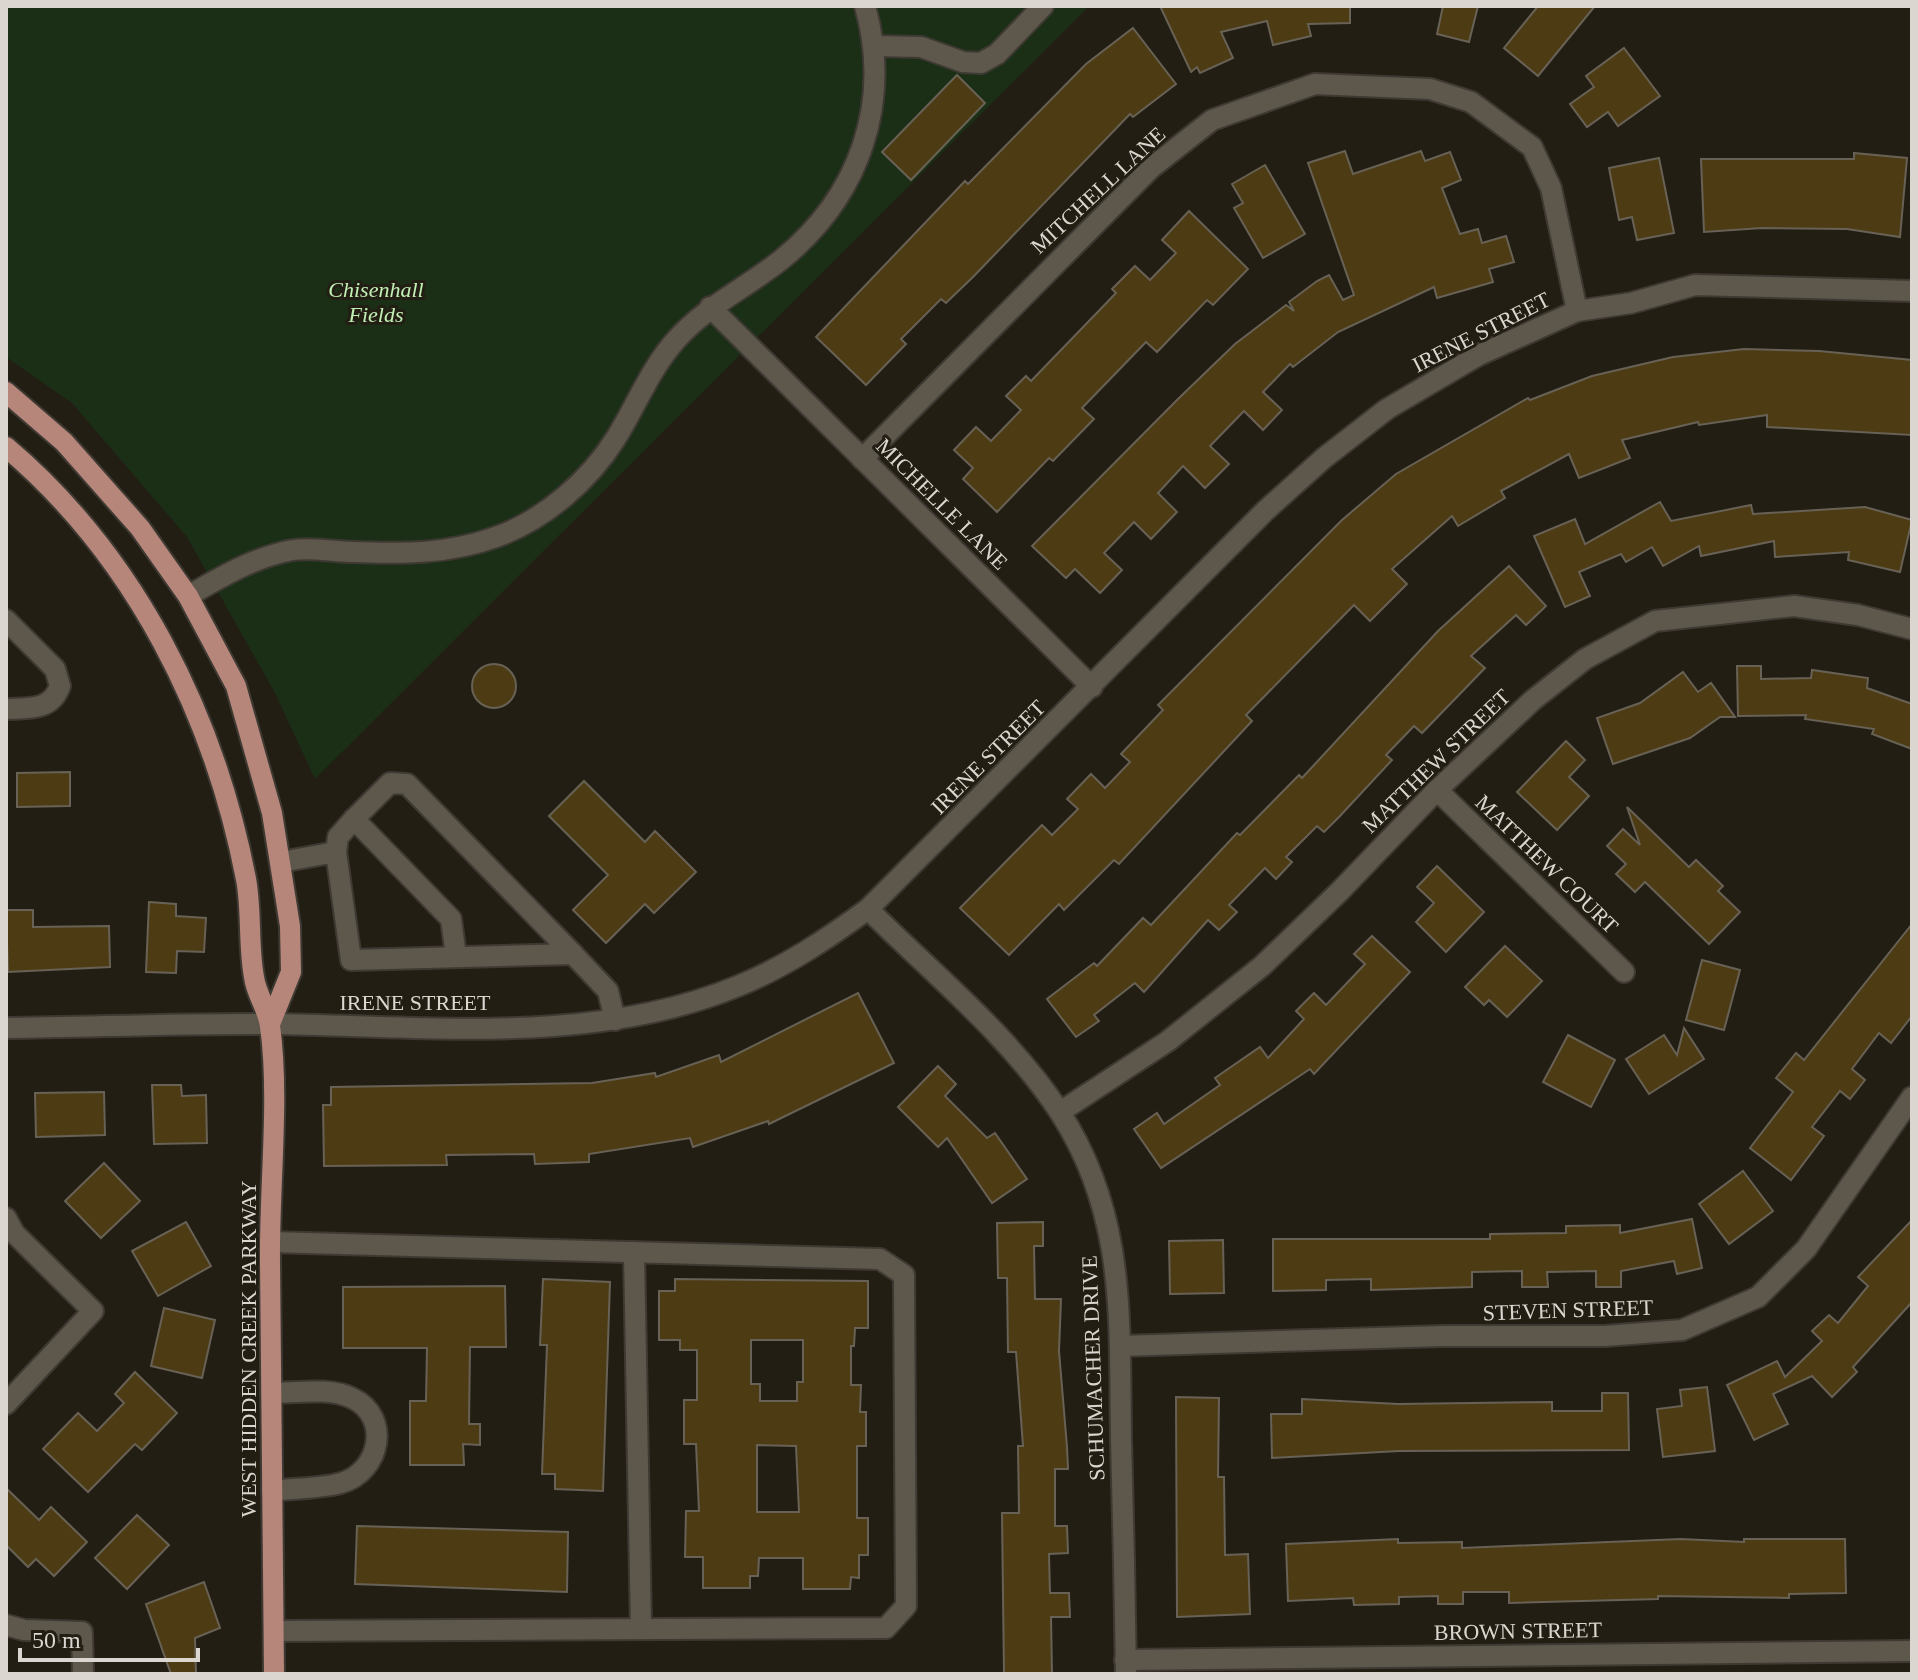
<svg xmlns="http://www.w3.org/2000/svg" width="1918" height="1680" font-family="'Times New Roman',serif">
  <rect width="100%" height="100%" fill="#231e13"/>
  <!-- green -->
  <polygon fill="#1b2f17" points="6,6 1089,6 315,779 275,693 187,537 72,403 6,357"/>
  <!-- building -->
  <g fill="#4d3b13" stroke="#686155" stroke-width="2" fill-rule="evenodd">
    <polygon points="1160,6 1350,6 1350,23 1308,24 1311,36 1273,45 1267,21 1221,32 1233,58 1200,73 1197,67 1191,72"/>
    <polygon points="1443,6 1478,6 1469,42 1437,34"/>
    <polygon points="1538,6 1595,6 1538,76 1504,48"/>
    <polygon points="1133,28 1176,84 1133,117 1130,114 973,277 946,303 941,299 901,339 906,344 866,385 816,337 965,181 968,184 1086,64"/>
    <polygon points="1624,48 1660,96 1618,126 1608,112 1587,127 1570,104 1594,87 1586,76"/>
    <polygon points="957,75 985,103 911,180 882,152"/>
    <polygon points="1345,151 1353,174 1421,151 1425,161 1450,152 1461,180 1442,188 1460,234 1478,229 1482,243 1506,236 1514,262 1489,269 1493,282 1437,298 1434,287 1338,332 1293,367 1290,364 1263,392 1282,410 1263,430 1244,411 1210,446 1229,464 1205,488 1183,466 1158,493 1177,512 1151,539 1134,522 1104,553 1122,570 1100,593 1075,569 1066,578 1032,546 1178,399 1235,344 1286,305 1294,311 1289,302 1317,281 1329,275 1343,300 1354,295 1308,163"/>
    <polygon points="1854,153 1907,158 1900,237 1847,229 1762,228 1704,232 1701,159 1854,159"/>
    <polygon points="1659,158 1674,233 1637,240 1632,217 1619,220 1609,168"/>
    <polygon points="1265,165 1305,234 1263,258 1234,208 1243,203 1232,184"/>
    <polygon points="1189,211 1248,269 1213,305 1207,300 1157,352 1146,342 1082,408 1094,419 1053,461 1049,458 997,512 963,479 973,468 954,450 976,427 991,441 1021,410 1006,396 1026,376 1031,381 1116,293 1112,289 1135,266 1150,280 1176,253 1162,240"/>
    <polygon points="1744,349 1819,351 1912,360 1912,435 1767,427 1767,415 1699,425 1698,422 1622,440 1630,458 1579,478 1569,454 1501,491 1505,498 1458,526 1452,516 1392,569 1407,584 1370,621 1354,605 1246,715 1252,721 1119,864 1114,860 1064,910 1059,904 1009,955 960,908 1042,825 1052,835 1078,809 1067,799 1091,774 1105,788 1130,762 1121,754 1163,710 1158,705 1342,520 1396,474 1528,398 1530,400 1592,376 1673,357"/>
    <polygon points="1660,502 1671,521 1751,505 1753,514 1865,507 1912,520 1900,572 1848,560 1849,552 1775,557 1774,541 1701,556 1699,546 1663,566 1652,547 1626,562 1621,554 1579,572 1590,596 1565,607 1534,536 1575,519 1585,544"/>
    <polygon points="1509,566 1546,606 1526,625 1516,615 1471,656 1485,668 1422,733 1414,726 1386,755 1392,760 1340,816 1324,832 1317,826 1286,857 1292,862 1276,879 1265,868 1229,905 1237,912 1219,930 1208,920 1144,992 1135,983 1094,1015 1099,1021 1076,1037 1047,999 1094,963 1097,966 1143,918 1151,925 1237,833 1240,835 1299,775 1302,778 1438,631"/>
    <circle cx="494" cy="686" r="22"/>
    <polygon points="1737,666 1761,666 1761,679 1811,678 1812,670 1868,678 1867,688 1912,704 1912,749 1872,734 1874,729 1805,719 1806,715 1738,716"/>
    <polygon points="1683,672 1698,692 1711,683 1735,717 1720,717 1690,738 1613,764 1597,718 1640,703"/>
    <polygon points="1566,741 1585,760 1569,777 1589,796 1557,830 1517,792"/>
    <polygon points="70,772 70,806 17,807 17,773"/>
    <polygon points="584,781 645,842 655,831 696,872 654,913 645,904 606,943 573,910 608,875 549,816"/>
    <polygon points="1627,807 1689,867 1696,860 1723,886 1718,891 1740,912 1709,944 1645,882 1635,892 1616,874 1626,864 1607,846 1623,829 1640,845"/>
    <polygon points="1437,866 1484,912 1446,952 1416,922 1434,903 1417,887"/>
    <polygon points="149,902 176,904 176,916 206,918 204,952 177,951 176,973 146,972"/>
    <polygon points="6,910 33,910 33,927 109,926 110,967 8,972"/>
    <polygon points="1912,924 1912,1016 1891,1043 1879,1033 1852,1069 1865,1080 1850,1099 1840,1091 1812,1127 1824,1136 1791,1180 1750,1148 1793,1092 1776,1078 1796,1053 1804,1060"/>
    <polygon points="1372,936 1410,972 1314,1074 1310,1069 1161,1168 1134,1129 1157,1113 1164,1124 1220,1085 1215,1078 1260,1047 1268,1058 1304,1019 1296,1011 1314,993 1326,1005 1365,964 1354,954"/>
    <polygon points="1505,946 1542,981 1507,1017 1489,1000 1484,1005 1465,987"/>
    <polygon points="1702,960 1740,970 1724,1030 1686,1020"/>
    <polygon points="858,993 894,1063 769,1124 768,1121 693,1147 690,1138 589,1154 589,1162 535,1164 534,1154 446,1155 447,1165 324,1166 323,1105 331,1105 331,1087 592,1083 655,1073 656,1077 719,1055 721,1062"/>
    <polygon points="1684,1028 1704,1059 1649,1094 1626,1059 1664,1035 1677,1055"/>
    <polygon points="1568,1035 1615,1060 1591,1107 1543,1082"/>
    <polygon points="938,1066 956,1084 945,1096 987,1138 995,1133 1027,1179 992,1203 947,1138 938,1147 898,1107"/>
    <polygon points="152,1085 181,1085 182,1096 206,1095 207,1143 154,1144"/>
    <polygon points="104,1092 105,1135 36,1137 35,1093"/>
    <polygon points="104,1163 140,1201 101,1238 65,1201"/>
    <polygon points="1743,1171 1773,1211 1729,1244 1699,1204"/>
    <polygon points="1692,1219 1702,1268 1677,1274 1674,1261 1621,1271 1621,1287 1596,1287 1596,1271 1547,1272 1548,1287 1522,1287 1522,1271 1472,1272 1472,1287 1371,1290 1371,1279 1326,1280 1326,1290 1273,1291 1273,1239 1490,1239 1490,1234 1566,1233 1566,1226 1620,1225 1620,1233"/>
    <polygon points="1912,1220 1912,1302 1853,1367 1857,1372 1832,1397 1812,1376 1773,1394 1788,1424 1754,1440 1727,1385 1777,1361 1785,1377 1822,1341 1812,1331 1829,1315 1838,1323 1868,1286 1858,1277"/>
    <polygon points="186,1222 211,1266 158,1296 132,1251"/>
    <polygon points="1043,1222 1043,1246 1034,1246 1035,1299 1061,1299 1059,1351 1067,1447 1068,1469 1055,1469 1055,1526 1067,1526 1068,1553 1049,1554 1050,1593 1069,1593 1070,1617 1051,1617 1052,1674 1004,1674 1002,1513 1019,1513 1018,1446 1023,1446 1016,1352 1008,1352 1007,1278 998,1278 997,1223"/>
    <polygon points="1223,1240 1224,1293 1170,1294 1169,1241"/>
    <polygon points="543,1279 610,1282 603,1491 555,1489 555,1474 542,1474 547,1345 540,1345"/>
    <path d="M 675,1279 L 868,1281 L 868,1328 L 855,1328 L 854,1346 L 851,1346 L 851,1385 L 861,1385 L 860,1412 L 866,1412 L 866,1446 L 857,1446 L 857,1518 L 868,1518 L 868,1555 L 859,1555 L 859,1578 L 851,1577 L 850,1589 L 803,1589 L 803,1558 L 759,1558 L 758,1576 L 750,1576 L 750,1588 L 703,1588 L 703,1557 L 685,1557 L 686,1511 L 699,1511 L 696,1444 L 684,1444 L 684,1400 L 697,1400 L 697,1350 L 680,1350 L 680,1340 L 659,1340 L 659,1291 L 675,1291 ZM 751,1340 L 803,1340 L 803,1382 L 797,1382 L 797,1401 L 760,1401 L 760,1384 L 751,1384 ZM 757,1445 L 796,1446 L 799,1512 L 757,1512 Z"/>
    <polygon points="505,1286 506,1347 470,1347 469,1424 480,1424 480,1445 463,1444 464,1465 410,1465 410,1401 426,1401 427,1348 343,1348 343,1287"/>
    <polygon points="164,1308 215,1320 202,1378 151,1366"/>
    <polygon points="135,1372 177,1413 142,1450 135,1444 88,1492 43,1449 78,1413 97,1431 124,1403 115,1394"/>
    <polygon points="1707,1387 1715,1451 1663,1457 1657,1409 1682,1406 1680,1390"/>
    <polygon points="1602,1393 1628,1393 1629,1450 1399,1451 1272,1458 1271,1414 1302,1414 1302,1399 1398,1404 1552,1402 1552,1411 1602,1411"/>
    <polygon points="1176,1397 1219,1398 1218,1477 1224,1477 1225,1555 1248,1554 1250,1614 1177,1617"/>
    <polygon points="6,1488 39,1520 51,1507 87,1542 54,1576 36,1559 28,1567 6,1545"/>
    <polygon points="137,1515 169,1545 127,1589 95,1558"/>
    <polygon points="357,1526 568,1532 567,1592 355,1584"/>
    <polygon points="1398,1539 1398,1543 1462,1542 1462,1548 1681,1539 1744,1542 1744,1539 1845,1539 1846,1593 1789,1594 1789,1598 1658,1596 1658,1599 1509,1603 1509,1592 1463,1592 1463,1604 1438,1604 1438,1596 1399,1597 1399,1604 1354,1605 1353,1598 1288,1601 1286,1544"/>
    <polygon points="204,1582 220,1628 195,1638 196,1674 171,1674 146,1604"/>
  </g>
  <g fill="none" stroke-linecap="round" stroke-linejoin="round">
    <!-- minor casing -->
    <g stroke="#3e3a33" stroke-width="24">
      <g id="minor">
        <polyline points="875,46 921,47 963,62 981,63 997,54 1043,6"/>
        <polyline points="710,307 1092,687"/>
        <polyline points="862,459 1151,168 1212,120 1315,84 1430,89 1471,102 1532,147 1551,188 1577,311"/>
        <path d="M 188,596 C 221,577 254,557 293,550 C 312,547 334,552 353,552 C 403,554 449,554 496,537 C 544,520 589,481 616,438 C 636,406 650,369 676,340 C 706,306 746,288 781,260 C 860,196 892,103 865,6"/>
        <path d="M 6,620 L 55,669 L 60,686 C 51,711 29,708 6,709"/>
        <polyline points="1437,790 1624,972"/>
        <polyline points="336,852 338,837 354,819"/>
        <polyline points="281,862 336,852 351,960 573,954 608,991 615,1020"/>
        <path d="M 868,909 C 932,973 1009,1035 1059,1111 C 1127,1215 1119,1320 1121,1438 C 1123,1517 1125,1595 1126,1674"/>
        <polyline points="456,956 451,919 354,819 390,783 407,784 573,954"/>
        <path d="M 6,1028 C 95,1027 183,1023 272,1024 C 425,1026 593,1046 738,986 C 785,967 827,939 868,909 L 1265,511 L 1324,458 L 1387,409 L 1479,355 L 1577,311 L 1631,303 L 1695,285 L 1912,291"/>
        <polyline points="1060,1112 1168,1041 1262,966 1340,891 1437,790 1533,700 1585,659 1655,621 1794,606 1858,615 1912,629"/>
        <polyline points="6,1218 14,1233 93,1311 6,1404"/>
        <polyline points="270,1242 880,1259 904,1275 906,1606 886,1628 274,1631"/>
        <polyline points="634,1252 641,1629"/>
        <polyline points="1120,1346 1443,1336 1605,1336 1682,1330 1758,1297 1806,1249 1912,1097"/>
        <path d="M 271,1393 C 296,1393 329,1387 352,1398 C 392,1417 380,1472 341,1483 C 319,1489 294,1488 272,1491"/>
        <polyline points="6,1625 24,1630 82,1632 83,1674"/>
        <polyline points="1125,1660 1912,1651"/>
      </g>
    </g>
    <!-- major casing -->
    <g stroke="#3e3a33" stroke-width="24">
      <g id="major">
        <polyline points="6,392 64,442 140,528 188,596 236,686 272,813 290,926 291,972 270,1024"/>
        <path d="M 6,447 C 135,556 214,714 246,879 C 252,911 248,945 254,977 C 256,994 268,1009 270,1026 C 280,1097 269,1188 270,1262 C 271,1399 273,1537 274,1674"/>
      </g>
    </g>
    <!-- minor -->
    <use href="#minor" stroke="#5e584c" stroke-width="20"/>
    <!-- major -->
    <use href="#major" stroke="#b7867a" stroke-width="20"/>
  </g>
  <g text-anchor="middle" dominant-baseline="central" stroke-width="6" stroke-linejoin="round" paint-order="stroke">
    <!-- street labels -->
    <g font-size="22" fill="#dbd7d0" stroke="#231e13">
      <text transform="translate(1098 190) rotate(-43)">MITCHELL LANE</text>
      <text transform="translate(1481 332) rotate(-27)">IRENE STREET</text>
      <text transform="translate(942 504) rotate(45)">MICHELLE LANE</text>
      <text transform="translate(988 757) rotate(-45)">IRENE STREET</text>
      <text transform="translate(1436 761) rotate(-44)">MATTHEW STREET</text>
      <text transform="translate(1547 864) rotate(44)">MATTHEW COURT</text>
      <text x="415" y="1002">IRENE STREET</text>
      <text transform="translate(1568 1310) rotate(-2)">STEVEN STREET</text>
      <text transform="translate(248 1349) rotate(-90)">WEST HIDDEN CREEK PARKWAY</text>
      <text transform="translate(1093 1368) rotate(-92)">SCHUMACHER DRIVE</text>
      <text transform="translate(1518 1631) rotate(-1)">BROWN STREET</text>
    </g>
    <!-- park labels -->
    <g font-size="22" font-style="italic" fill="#c1f0b5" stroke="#231e13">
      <text x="376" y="289">Chisenhall<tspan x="376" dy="25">Fields</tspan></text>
    </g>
  </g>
  <!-- border -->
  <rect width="1918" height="1680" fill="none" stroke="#dbd7d0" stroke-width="16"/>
  <!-- scale -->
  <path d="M20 1648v12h178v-12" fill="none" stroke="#dbd7d0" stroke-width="4"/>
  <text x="32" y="1648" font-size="24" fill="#dbd7d0" stroke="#231e13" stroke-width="6" paint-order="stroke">50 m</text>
</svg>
